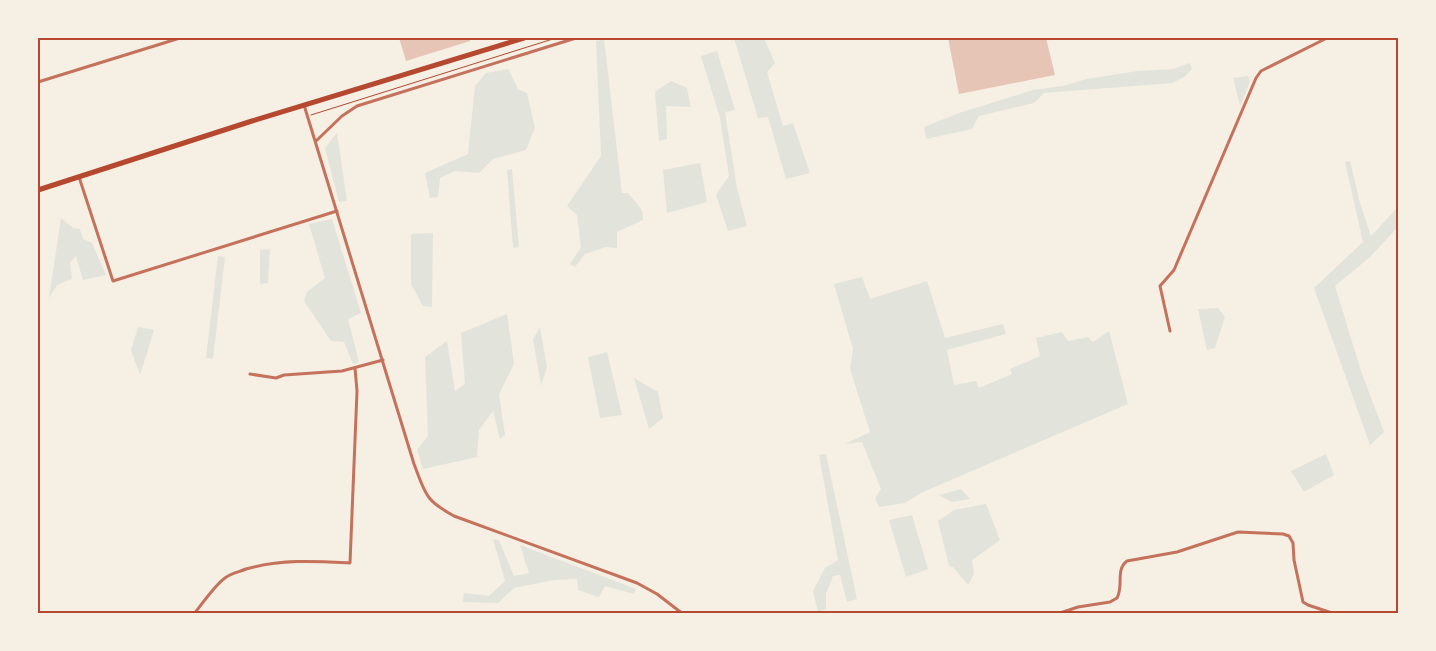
<svg xmlns="http://www.w3.org/2000/svg" width="1436" height="651" font-family="'IBM Plex Sans',sans-serif">
  <rect width="100%" height="100%" fill="#f6efe4"/>
  <!-- green -->
  <g fill="#e2e4dc">
    <polygon points="734,38 764,38 775,63 767,72 783,126 793,123 810,173 786,179 768,117 758,118"/>
    <polygon points="604,39 622,193 628,193 642,210 643,220 617,232 617,248 606,247 585,254 575,267 570,264 581,247 577,215 567,206 601,156 596,41"/>
    <polygon points="717,51 735,110 725,112 737,188 747,226 728,231 716,195 729,176 720,118 701,56"/>
    <polygon points="1190,63 1192,69 1184,77 1172,83 1044,93 1034,103 979,116 972,129 926,139 924,127 959,113 1033,90 1062,86 1087,79 1138,71 1173,69"/>
    <polygon points="508,69 518,89 527,93 535,128 526,150 493,159 479,173 455,171 440,178 438,197 430,198 425,173 468,154 475,86 486,73"/>
    <polygon points="1248,76 1250,82 1240,106 1233,78"/>
    <polygon points="671,81 687,88 691,107 666,106 667,139 659,141 655,92"/>
    <polygon points="337,133 347,201 339,202 325,148"/>
    <polygon points="1350,161 1360,203 1371,236 1398,207 1398,227 1370,257 1335,286 1361,371 1384,432 1370,445 1314,288 1363,242 1345,162"/>
    <polygon points="700,163 707,202 667,213 663,170"/>
    <polygon points="512,169 519,247 513,248 507,170"/>
    <polygon points="61,218 73,228 80,229 83,239 92,243 106,275 83,280 76,256 70,262 72,279 57,285 49,298"/>
    <polygon points="332,219 361,313 348,319 359,362 353,364 344,342 331,341 304,301 307,292 325,278 309,224"/>
    <polygon points="433,233 432,307 423,306 411,284 411,234"/>
    <polygon points="270,249 268,283 260,284 260,250"/>
    <polygon points="218,256 225,257 213,359 206,358"/>
    <polygon points="862,277 870,299 927,281 945,338 1003,324 1006,334 947,350 954,385 976,381 979,388 1012,374 1010,369 1040,356 1036,338 1062,332 1068,341 1088,337 1093,342 1109,331 1128,404 923,492 905,503 879,507 875,498 881,489 862,442 845,444 870,432 850,369 853,349 834,284"/>
    <polygon points="1218,308 1225,317 1215,348 1207,350 1198,309"/>
    <polygon points="507,314 514,364 499,394 505,435 500,439 493,411 479,430 477,457 423,469 417,450 428,436 425,357 447,341 455,391 465,384 461,333"/>
    <polygon points="138,327 154,330 140,375 131,350"/>
    <polygon points="540,327 547,367 541,386 533,339"/>
    <polygon points="607,352 622,415 600,418 588,357"/>
    <polygon points="634,378 658,392 663,418 649,429"/>
    <polygon points="826,454 857,599 847,602 840,575 833,576 826,594 826,609 818,612 813,591 825,568 838,560 819,455"/>
    <polygon points="1326,454 1334,475 1304,492 1291,471"/>
    <polygon points="961,489 970,499 952,502 939,495"/>
    <polygon points="986,504 1000,540 972,560 974,574 968,585 953,567 949,566 938,521 954,510"/>
    <polygon points="912,515 928,569 906,577 889,520"/>
    <polygon points="493,539 499,540 514,576 529,573 520,545 636,589 634,594 605,586 599,597 578,590 577,579 554,580 514,588 498,603 463,602 464,593 489,596 505,581"/>
  </g>
  <!-- building -->
  <g fill="#e6c5b7">
    <polygon points="399,38 469,38 470,41 406,61"/>
    <polygon points="948,38 1046,38 1055,75 959,94"/>
  </g>
  <g fill="none" stroke-linecap="round" stroke-linejoin="round">
    <!-- path -->
    <polyline stroke="#b5482f" stroke-width="1" points="311,115 556,38"/>
    <!-- minor -->
    <g stroke="#c5725c" stroke-width="3">
      <polyline points="38,82 180,38"/>
      <path d="M 304,105 L 414,464 C 426,495 425,500 454,516 L 637,583 L 657,594 L 683,614"/>
      <polyline points="316,141 342,116 357,106 576,38"/>
      <polyline points="79,177 113,281 337,211"/>
      <polyline points="1170,331 1160,286 1174,270 1256,78 1261,71 1327,38"/>
      <polyline points="250,374 276,378 284,375 342,371 383,360"/>
      <path d="M 194,614 C 202,604 215,585 225,578 C 231,573 239,572 246,569 C 282,559 313,561 350,563 L 357,391 L 355,368"/>
      <path d="M 1057,614 L 1078,607 L 1110,602 L 1117,598 C 1124,586 1115,570 1127,561 L 1177,552 L 1238,532 L 1283,534 L 1289,536 L 1293,543 L 1294,560 L 1303,602 L 1308,605 L 1335,614"/>
    </g>
    <!-- primary -->
    <polyline stroke="#b5482f" stroke-width="5" points="38,190 252,121 524,38"/>
  </g>
  <!-- border -->
  <rect width="1436" height="651" fill="none" stroke="#f6efe4" stroke-width="78"/>
  <rect x="39" y="39" width="1358" height="573" fill="none" stroke="#b5482f" stroke-width="2"/>
</svg>
